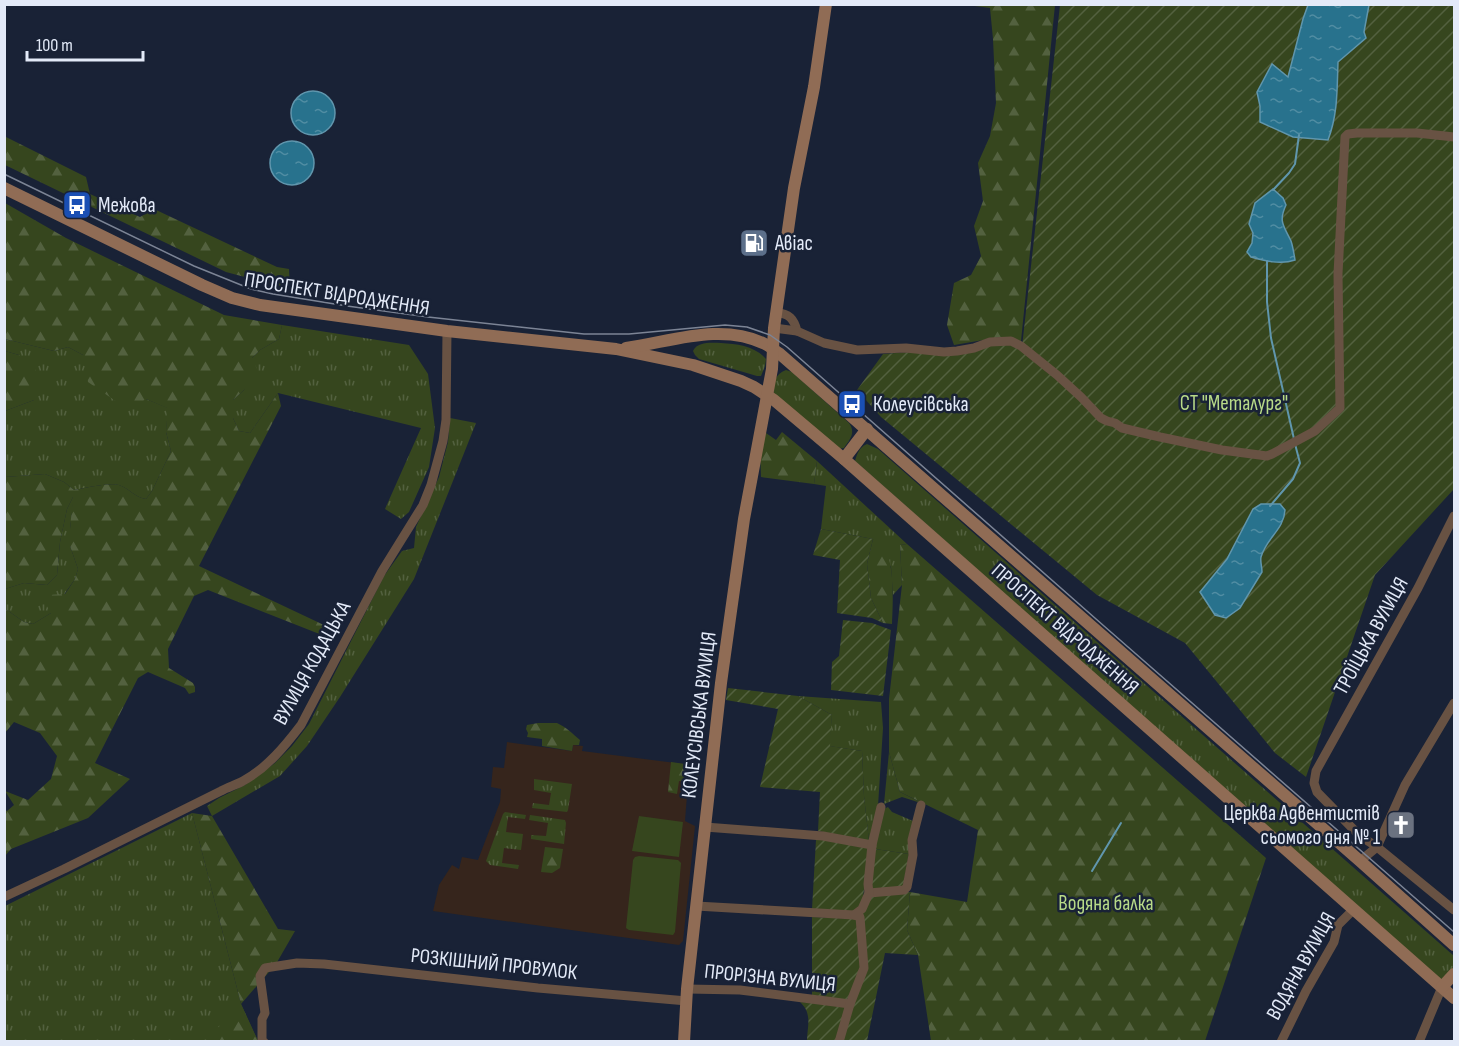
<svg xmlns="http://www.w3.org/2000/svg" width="1459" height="1046" font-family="'Sofia Sans Condensed',sans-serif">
  <defs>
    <pattern id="grass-tufts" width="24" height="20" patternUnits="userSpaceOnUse" patternTransform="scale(1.5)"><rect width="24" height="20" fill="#36461e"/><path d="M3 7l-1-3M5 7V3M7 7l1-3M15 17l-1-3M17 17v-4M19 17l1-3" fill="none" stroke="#53613f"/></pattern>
    <pattern id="forest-firs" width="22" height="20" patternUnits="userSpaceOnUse" patternTransform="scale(1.5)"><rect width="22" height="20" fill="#36461e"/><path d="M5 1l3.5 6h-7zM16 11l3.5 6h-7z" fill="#53613f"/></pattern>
    <pattern id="garden-furrows" width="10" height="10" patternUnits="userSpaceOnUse" patternTransform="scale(1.5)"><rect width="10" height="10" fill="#36461e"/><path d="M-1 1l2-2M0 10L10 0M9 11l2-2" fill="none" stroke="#53613f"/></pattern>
    <pattern id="water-ripples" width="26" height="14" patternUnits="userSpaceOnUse" patternTransform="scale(1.5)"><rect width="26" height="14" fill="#28728d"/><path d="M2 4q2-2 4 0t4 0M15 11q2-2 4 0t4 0" fill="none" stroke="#518da3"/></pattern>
  </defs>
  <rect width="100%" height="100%" fill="#192236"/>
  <!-- education -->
  <polygon fill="#36251c" points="507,742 572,751 573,745 583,746 582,751 699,766 698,779 688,782 685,821 695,826 683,941 679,945 433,911 439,885 452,865 459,869 462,857 478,860 500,802 501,789 491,787 493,767 504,768"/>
  <!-- grass -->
  <g fill="url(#grass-tufts)">
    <polygon points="282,325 409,345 428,374 435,428 429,467 409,512 401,519 385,509 421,428 278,393 250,433 239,431 233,418 233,400 244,390 252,358 260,350 279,339"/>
    <path d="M 5,339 L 54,351 L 68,347 L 83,355 L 146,399 L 168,408 L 166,432 L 171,451 L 152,491 L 146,499 C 134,497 129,488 119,485 C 109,482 85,488 74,490 L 64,482 L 45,474 L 5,477 L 5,411 L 34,400 L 19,355 L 5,351 Z"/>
    <path d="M 721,343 C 737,344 755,346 766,359 L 765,366 L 761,376 L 757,376 L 699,359 L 695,355 L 693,351 C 698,341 712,343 721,343 Z"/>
    <path d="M 786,370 L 792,372 L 849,423 C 856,433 850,439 844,448 L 838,449 L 774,394 C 772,384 775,374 786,370 Z"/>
    <polygon points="450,418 476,423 414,579 340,697 307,746 280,776 212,816 207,806 219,798 245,785 275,763 292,746 309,724 384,576 402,551 414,548 416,527 439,477 448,442"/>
    <path d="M 867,444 L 878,449 L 1454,956 L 1454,970 L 1441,981 L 855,461 C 857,453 860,447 867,444 Z"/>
    <polygon points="817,461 907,544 900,545 902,585 893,595 891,567 873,539 821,529 826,486 814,484"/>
    <polygon points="74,495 70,529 70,546 78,569 75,579 51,613 33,624 24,622 7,610 5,610 5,589 24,583 47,585 57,575 60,542 67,509"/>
    <polygon points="798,696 881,702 883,728 878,806 869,841 864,796 862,751 829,746 832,715"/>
    <polygon points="889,752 900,792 924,804 902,797 884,804"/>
    <polygon points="534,779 572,784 568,810 567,812 532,808 533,803 549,805 551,793 534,790"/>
    <polygon points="888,807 892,812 913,821 909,854 875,849 884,809"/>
    <polygon points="505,812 526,815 525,819 508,817 506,832 523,834 521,850 504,848 502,863 519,865 518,869 490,865 486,861 503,814"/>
    <polygon points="192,813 241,1004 258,1041 5,1042 5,906"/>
    <polygon points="530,815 565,820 566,823 564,844 531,839 531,835 546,836 548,823 529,820"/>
  </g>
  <!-- forest -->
  <g fill="url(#forest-firs)">
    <polygon points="967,5 1055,5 1021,341 1001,337 954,345 947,325 954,283 971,275 981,256 974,226 983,201 978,163 990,136 996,103 993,39 990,8"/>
    <polygon points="4,136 86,177 90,194 140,217 154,209 277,267 289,269 290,289 226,272 5,165"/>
    <path d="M 5,203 L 66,238 L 224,315 L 282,325 L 279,339 L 260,350 L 252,358 L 258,371 L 244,390 L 233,400 L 233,418 L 239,431 L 250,433 L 278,393 L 281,406 L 199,566 L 326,626 L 322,635 L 208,590 L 194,596 L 168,649 L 169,668 L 193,683 L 195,687 L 195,692 L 189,694 L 185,688 L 148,672 L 138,678 L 95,763 L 130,779 L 88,818 L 11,849 L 5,856 L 5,810 L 7,811 L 14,805 L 5,791 L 28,800 L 51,779 L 57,756 L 40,733 L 14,722 L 5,733 L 5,610 L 7,610 L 24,622 L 33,624 L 51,613 L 45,603 L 47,595 L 65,594 L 75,579 L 78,569 L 70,546 L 70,529 L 73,497 L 67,509 L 60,542 L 57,575 L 47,585 L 24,583 L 5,589 L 5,477 L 45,474 L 64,482 L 74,490 C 85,488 109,482 119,485 C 129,488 134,497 146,499 L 152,491 L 171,451 L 166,432 L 167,408 L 146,399 L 134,407 L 117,402 L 88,382 L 83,355 L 68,347 L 54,351 L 5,339 Z"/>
    <polygon points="5,351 19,355 35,368 39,386 34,400 5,411"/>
    <polygon points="782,432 817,461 814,484 761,477 760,450 766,433 776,440"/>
    <path d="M 873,539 C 876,541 882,544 884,548 C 895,562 893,606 892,624 L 883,623 L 871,598 L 867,564 Z"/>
    <polygon points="907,544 1266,858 1205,1041 931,1041 918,955 907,930 910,892 967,902 978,830 900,792 889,752 889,699 902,585 900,545"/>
    <path d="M 538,723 L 557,723 C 566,727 573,734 580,740 L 579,745 L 573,745 L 572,751 L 542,746 L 542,739 L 527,737 L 528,733 L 526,729 L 527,725 Z"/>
    <polygon points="671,762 699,766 698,779 688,782 679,781 677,794 668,792"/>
    <polygon points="192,813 212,816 278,929 295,931 276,964 241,1004 258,1041 205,1041 241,1004"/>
    <polygon points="545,847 563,849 560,868 552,873 541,872"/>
  </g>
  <!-- garden -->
  <g fill="url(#garden-furrows)">
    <polygon points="1060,5 1454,5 1454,489 1375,575 1306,777 1275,753 1185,643 1097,595 881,417 857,390 883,354 989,346 1012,344 1022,347"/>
    <polygon points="821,529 873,539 867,564 871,598 883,623 872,618 837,613 840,560 813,555"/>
    <polygon points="843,620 872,623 891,630 883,696 831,690 832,662 839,656"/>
    <polygon points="728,688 798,696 832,715 830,746 862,751 864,796 869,841 818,831 820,792 760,787 778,709 726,700"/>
    <polygon points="822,839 869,847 863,898 860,906 852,913 812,909 816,840"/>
    <polygon points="875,849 909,854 903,887 871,890"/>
    <polygon points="910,892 907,930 918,955 885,953 867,1041 842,1042 851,1011 867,968 862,914 871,895"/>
    <polygon points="812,917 857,919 861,969 847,1000 812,995"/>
    <path d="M 800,1002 L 847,1006 L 837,1041 L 807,1041 C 807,1027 813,1014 800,1002 Z"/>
  </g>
  <!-- pitch -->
  <g fill="#36461e">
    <polygon points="639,816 683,822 679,857 632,851"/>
    <polygon points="639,856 678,860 681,863 675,932 673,935 629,930 626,928 633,860 635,857"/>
  </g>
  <!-- water -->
  <g fill="url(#water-ripples)" stroke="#6096ad" stroke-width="1.5">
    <path d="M 1308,5 L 1369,5 L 1364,32 L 1366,38 L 1338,62 C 1337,89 1338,114 1328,140 L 1293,137 L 1260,122 L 1260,106 L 1257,92 L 1272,64 L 1288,77 L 1303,19 Z"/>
    <circle cx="313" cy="113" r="22"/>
    <circle cx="292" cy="163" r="22"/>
    <path d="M 1273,189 L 1283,198 L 1286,205 C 1278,222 1284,226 1291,241 C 1293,247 1294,254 1295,260 C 1281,265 1265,261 1251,257 L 1247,252 L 1252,243 L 1253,233 L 1249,224 L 1255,203 Z"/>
    <path d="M 1261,504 L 1280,504 L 1285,510 C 1284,530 1266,538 1261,557 C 1260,561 1262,567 1262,572 L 1240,608 L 1226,618 L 1215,615 L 1200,592 L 1227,559 L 1253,509 Z"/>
  </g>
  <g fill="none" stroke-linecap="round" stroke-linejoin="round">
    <!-- stream -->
    <g stroke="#6096ad" stroke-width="2">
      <polyline points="1273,190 1289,173 1295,164 1299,135"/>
      <polyline points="1267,261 1267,302 1271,338 1294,439"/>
      <polyline points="1270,506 1293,479 1300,463 1295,444"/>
      <polyline points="1092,871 1121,823"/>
    </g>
    <!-- street -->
    <g stroke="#685243" stroke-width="9">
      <path d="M 776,313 C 789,313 794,319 797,331 L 824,343 L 857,350 L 906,348 L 944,352 L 957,351 L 974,348 L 990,342 L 1011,341 L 1021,346 L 1057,375 L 1081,397 L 1101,418 L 1107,421 L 1115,423 L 1122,428 L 1160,437 L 1222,450 L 1267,456 L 1272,454 L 1315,431 L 1340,408 L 1338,274 L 1345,137 L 1348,134 L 1357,133 L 1417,133 L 1454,137"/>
      <polyline points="774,328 797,331"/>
      <polyline points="1454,516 1418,588 1316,771 1314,783 1317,792 1359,835 1377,847 1454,910"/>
      <polyline points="705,827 823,836 872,845"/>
      <polyline points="1360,861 1377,847 1405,785 1454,703"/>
      <polyline points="869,893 904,890 907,887 913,855 912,840 921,805"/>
      <path d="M 4,897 L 64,869 L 221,791 C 228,787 236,785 243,781 C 267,768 285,746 301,725 L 382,571 L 423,505 L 431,485 L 443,441 L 446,420 L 447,331"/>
      <polyline points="696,906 854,915"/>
      <polyline points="687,989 740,990 850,1004"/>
      <polyline points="264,1042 262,1041 262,1019 265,1013 260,976 265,968 297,963 324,964 538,988 687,1001"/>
      <polyline points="839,1042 850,1004 864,968 860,917 854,915 862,909 869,893 868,884 872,845 881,807"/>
      <polyline points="1281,1042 1306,991 1334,942 1338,925 1354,909"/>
      <polyline points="1419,1042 1442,987"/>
    </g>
    <!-- secondary -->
    <g stroke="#906c55" stroke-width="12">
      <polyline points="4,188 202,285 232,298 260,305 447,331 616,349 693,365 741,381 754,387 774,400 844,459 1454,998"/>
      <path d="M 626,348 C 671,342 721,322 765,344 C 770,346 775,351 780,354 L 1360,861 L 1454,945"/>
      <polyline points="844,459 867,429"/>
      <polyline points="1442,987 1454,974"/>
      <polyline points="684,1042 687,989 721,683 731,611 744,519 772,369 774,328 794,188 814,87 826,4"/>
    </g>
    <!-- tram -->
    <polyline stroke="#7c8495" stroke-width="1.5" points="4,174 194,266 251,289 273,294 347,306 428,317 584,334 629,334 725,325 747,327 770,335 787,347 1104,626 1454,932"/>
  </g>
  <!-- icons -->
  <defs>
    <g id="bus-square" transform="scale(1.5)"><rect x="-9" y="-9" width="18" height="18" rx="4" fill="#1a4fb4" stroke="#192236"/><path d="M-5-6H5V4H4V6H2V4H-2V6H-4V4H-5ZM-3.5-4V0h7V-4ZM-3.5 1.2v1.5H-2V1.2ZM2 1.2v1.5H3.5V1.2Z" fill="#fff"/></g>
    <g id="fuel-square" transform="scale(1.5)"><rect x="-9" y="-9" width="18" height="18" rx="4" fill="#5c6f8a" stroke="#192236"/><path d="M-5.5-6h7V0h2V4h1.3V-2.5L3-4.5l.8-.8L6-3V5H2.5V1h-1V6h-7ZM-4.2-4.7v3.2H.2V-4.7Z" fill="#fff"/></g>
    <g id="church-square" transform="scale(1.5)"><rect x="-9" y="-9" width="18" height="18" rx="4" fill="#6b7280" stroke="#192236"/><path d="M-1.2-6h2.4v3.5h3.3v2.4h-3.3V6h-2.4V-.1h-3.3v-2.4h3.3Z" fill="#fff"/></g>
  </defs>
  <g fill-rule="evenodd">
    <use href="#bus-square" x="77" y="205"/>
    <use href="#fuel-square" x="754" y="243"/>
    <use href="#bus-square" x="852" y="404"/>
    <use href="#church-square" x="1401" y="825"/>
  </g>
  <g text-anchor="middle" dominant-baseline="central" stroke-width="5" stroke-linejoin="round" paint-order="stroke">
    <!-- poi labels -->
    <g font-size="21" fill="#e3eaf8" stroke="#192236" text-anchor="start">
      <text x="98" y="205">Межова</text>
      <text x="775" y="243">Авіас</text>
      <text x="873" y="404">Колеусівська</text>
      <text x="1380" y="813" text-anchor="end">Церква Адвентистів<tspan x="1380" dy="24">сьомого дня № 1</tspan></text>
    </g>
    <!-- street labels -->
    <g font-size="21" fill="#e3eaf8" stroke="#192236">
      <text transform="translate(337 294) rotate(9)">ПРОСПЕКТ ВІДРОДЖЕННЯ</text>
      <text transform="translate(1065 629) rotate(41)">ПРОСПЕКТ ВІДРОДЖЕННЯ</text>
      <text transform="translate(1371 636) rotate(-61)">ТРОЇЦЬКА ВУЛИЦЯ</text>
      <text transform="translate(312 663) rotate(-61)">ВУЛИЦЯ КОДАЦЬКА</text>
      <text transform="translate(699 715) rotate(-83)">КОЛЕУСІВСЬКА ВУЛИЦЯ</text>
      <text transform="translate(494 964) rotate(6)">РОЗКІШНИЙ ПРОВУЛОК</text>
      <text transform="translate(1301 966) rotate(-61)">ВОДЯНА ВУЛИЦЯ</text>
      <text transform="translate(770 978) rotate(6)">ПРОРІЗНА ВУЛИЦЯ</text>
    </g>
    <!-- park labels -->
    <g font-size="21" fill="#b8da88" stroke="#192236">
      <text x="1234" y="403">СТ "Металург"</text>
      <text x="1106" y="903">Водяна балка</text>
    </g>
  </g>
  <!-- border -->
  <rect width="1459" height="1046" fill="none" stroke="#e3eaf8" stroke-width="12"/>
  <!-- scale -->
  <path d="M27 51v9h116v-9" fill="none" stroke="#e3eaf8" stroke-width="3"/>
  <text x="36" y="51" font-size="18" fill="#e3eaf8" stroke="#192236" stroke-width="4.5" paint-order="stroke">100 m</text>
</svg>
